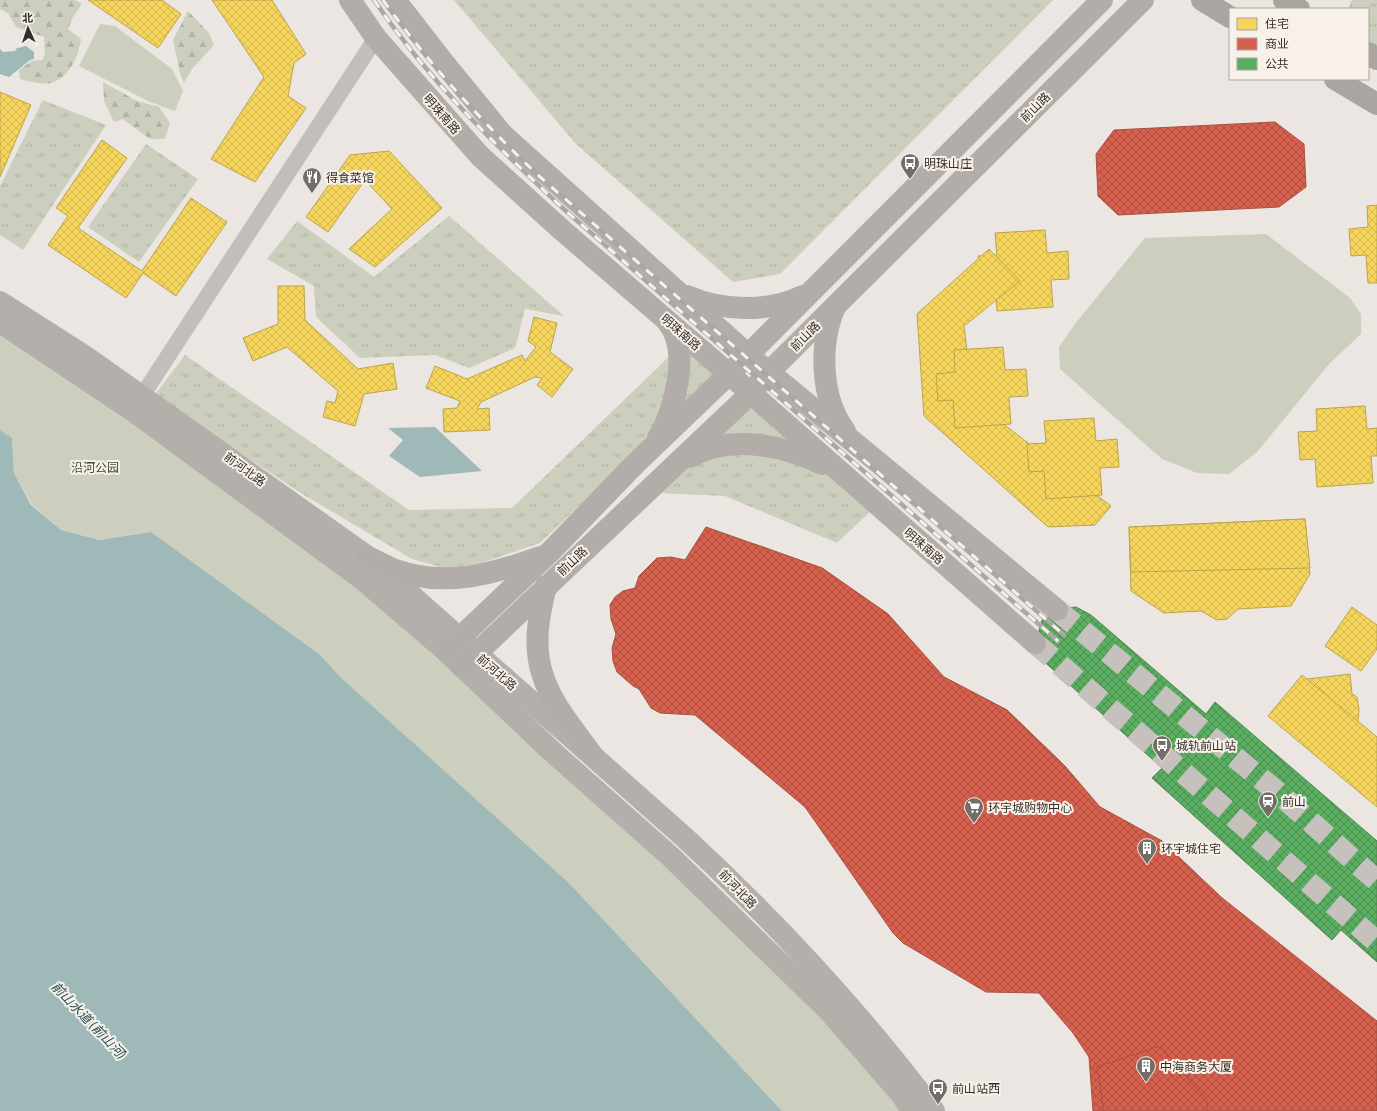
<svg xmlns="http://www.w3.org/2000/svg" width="1377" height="1111" font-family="Lato,'Noto Sans SC',sans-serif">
  <defs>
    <pattern id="grass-tufts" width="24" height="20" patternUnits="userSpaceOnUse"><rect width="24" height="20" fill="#cccfbd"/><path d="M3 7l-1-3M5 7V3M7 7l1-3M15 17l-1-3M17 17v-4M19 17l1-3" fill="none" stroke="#b0b2a2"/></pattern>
    <pattern id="forest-firs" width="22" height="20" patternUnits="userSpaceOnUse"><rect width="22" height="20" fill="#cccfbd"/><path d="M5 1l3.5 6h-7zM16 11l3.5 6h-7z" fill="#b0b2a2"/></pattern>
    <pattern id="homes-cross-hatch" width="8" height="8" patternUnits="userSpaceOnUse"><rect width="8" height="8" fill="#f6d55c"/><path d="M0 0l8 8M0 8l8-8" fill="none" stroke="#d4b750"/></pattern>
    <pattern id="shops-cross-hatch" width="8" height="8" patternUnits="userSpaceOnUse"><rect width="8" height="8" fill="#d6604d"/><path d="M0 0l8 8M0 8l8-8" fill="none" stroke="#ae5040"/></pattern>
    <pattern id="public-cross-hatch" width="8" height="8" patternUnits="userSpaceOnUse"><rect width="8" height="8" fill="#5aae61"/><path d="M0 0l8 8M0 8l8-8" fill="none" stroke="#4b8e50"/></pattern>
  </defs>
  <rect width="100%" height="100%" fill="#ebe6e1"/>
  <!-- grass -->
  <g fill="url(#grass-tufts)">
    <polygon points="454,0 1053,0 780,274 733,282 576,144"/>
    <polygon points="1352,0 1377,0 1377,49 1368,43 1368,9 1348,9"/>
    <polygon points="43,100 106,125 23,250 0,235 0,186"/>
    <polygon points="146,144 198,179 139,262 88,227"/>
    <polygon points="449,216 564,316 525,309 515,348 469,368 435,355 360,358 316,317 314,286 267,259 297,221 374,277"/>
    <polygon points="679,347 717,375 540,543 479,564 448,569 412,559 304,495 154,396 185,355 409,510 512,508"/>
    <polygon points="750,405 871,511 837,543 725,496 660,493"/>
  </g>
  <!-- forest -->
  <g fill="url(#forest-firs)">
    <path d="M 0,0 L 75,0 L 82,4 L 73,17 L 68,29 L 81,39 C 79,56 69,78 51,83 C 42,85 29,81 20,79 L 19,70 L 32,61 L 43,60 L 45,52 L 44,37 L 16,27 L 8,13 L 0,9 Z"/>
    <polygon points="188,11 209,33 214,45 192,69 184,83 180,73 173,40"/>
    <polygon points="103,82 137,101 159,107 170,123 165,139 150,139 123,119 114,122 104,101"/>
  </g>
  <!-- park -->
  <g fill="#cccfbd">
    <polygon points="100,24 115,26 172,69 183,91 175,111 150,102 79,66"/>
    <polygon points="1266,234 1350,298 1361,314 1361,334 1330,363 1257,452 1229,474 1197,473 1162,459 1060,369 1059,347 1075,324 1145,238"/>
    <polygon points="0,323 504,687 859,1046 904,1111 782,1111 570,884 151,532 99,540 61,530 32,505 14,473 12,438 0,430"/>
  </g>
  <!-- water -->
  <g fill="#9fb9b9">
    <polygon points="26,46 34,52 34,59 30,60 9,77 0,74 0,49 3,52 15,51 17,48"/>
    <polygon points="435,427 482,471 420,477 389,456 403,440 388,428"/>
    <polygon points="0,430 12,438 14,473 31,505 61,530 99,540 151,532 320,655 340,677 570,884 782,1111 0,1111"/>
  </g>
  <!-- homes -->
  <g fill="url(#homes-cross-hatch)" stroke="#bca34d">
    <polygon points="88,0 162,0 181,14 158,48"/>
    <polygon points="212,0 272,0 306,54 294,63 288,96 306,108 255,182 211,159 264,77"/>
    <polygon points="0,92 31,105 0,177"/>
    <polygon points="102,140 127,158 78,228 142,271 191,198 227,222 176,296 143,273 126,298 48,245 68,216 56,208"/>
    <polygon points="389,151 442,208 375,267 349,249 392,209 365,180 328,232 306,217 350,155"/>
    <polygon points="1377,205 1377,283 1368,283 1366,255 1351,256 1349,229 1368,227 1367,206"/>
    <polygon points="1045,230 1047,253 1068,251 1069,279 1051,280 1053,307 997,311 995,283 980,284 978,256 997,255 995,233"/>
    <polygon points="989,249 1020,281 964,326 973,401 1111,506 1095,525 1048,527 924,416 917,314"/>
    <polygon points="278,286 304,286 305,320 358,369 393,363 397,389 364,394 355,426 323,417 327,401 335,403 338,391 287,347 253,361 243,338 278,324"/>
    <polygon points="534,317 557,323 550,352 573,369 552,397 537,385 542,378 535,377 481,402 477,409 489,408 490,430 444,432 443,409 457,408 460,401 426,388 435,366 467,379 522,355 525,361 536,347 528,341"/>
    <polygon points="1003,347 1005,370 1026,369 1028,396 1009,397 1011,424 955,428 953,400 938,401 936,374 955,372 954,350"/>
    <polygon points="1365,406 1367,429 1377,428 1377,456 1371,456 1373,483 1317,487 1315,459 1300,460 1298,432 1317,431 1316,409"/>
    <polygon points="1094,418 1096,441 1117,439 1119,467 1100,468 1102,495 1046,499 1044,471 1029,472 1027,444 1046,443 1044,421"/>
    <polygon points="1305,519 1310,574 1291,606 1238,609 1227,619 1217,620 1201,611 1164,613 1131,591 1129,527"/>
    <polygon points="1305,519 1310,568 1131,572 1129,527"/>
    <polygon points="755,544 822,568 888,614 865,652 800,610 742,589"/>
    <polygon points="1352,607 1377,625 1377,649 1361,671 1325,646"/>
    <polygon points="1350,674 1352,694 1357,697 1359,709 1358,721 1352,727 1341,730 1331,730 1321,726 1314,719 1313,715 1319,702 1319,699 1307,699 1307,679"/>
    <polygon points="1302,675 1377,737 1377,807 1268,716"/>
    <polygon points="944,677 1007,710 1065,766 1036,799 978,748 925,720"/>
    <polygon points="1100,807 1162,841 1221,897 1192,930 1134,879 1080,850"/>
  </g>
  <!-- shops -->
  <g fill="url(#shops-cross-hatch)" stroke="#a55142">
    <polygon points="1275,122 1304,144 1306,187 1279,207 1118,215 1098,196 1096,154 1114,130"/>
    <polygon points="706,527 822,568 888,614 944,677 1007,710 1065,766 1100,807 1162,841 1221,897 1377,1021 1377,1111 1093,1111 1089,1057 1073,1033 1039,993 986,992 903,943 893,933 805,807 695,715 660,713 651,708 639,689 633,686 617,672 613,661 612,648 616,634 611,619 610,605 615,597 623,591 635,588 639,576 657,558 671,557 685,560"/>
    <polygon points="1160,1046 1206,1099 1208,1111 1104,1111 1097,1067"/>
  </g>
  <!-- public -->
  <polygon fill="url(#public-cross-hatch)" stroke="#4f8750" points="1076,607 1091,615 1206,714 1215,702 1377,841 1377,962 1341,930 1332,940 1152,778 1162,768 1039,657 1034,648 1042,620 1066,608"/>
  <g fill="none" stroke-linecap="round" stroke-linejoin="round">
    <!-- primary-tunnel -->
    <g stroke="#c6c1bc" stroke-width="22" stroke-dasharray="22 11" stroke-linecap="butt">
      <polyline points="1057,610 1276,791 1377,881"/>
      <polyline points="1035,643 1377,942"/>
    </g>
    <!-- street -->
    <polyline stroke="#c3beba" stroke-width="16" points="136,405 376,38"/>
    <!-- secondary -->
    <g stroke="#b4afab" stroke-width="22">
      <path d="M 0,302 L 86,357 L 368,557 L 684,837 C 773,919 861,1014 934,1111"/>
      <polyline points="0,322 132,410 362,579 446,651 547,747 671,857 829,1011 902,1095 912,1111"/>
    </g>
    <!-- primary -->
    <g stroke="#b3ada9" stroke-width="22">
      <polyline points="350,0 376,38 480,156 563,231 729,374 1035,643"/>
      <polyline points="395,0 444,63 503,135 748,355 1057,610"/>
      <path d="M 687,296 C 722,311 768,313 803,296"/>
      <path d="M 835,307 C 819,344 820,397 845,431"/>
      <path d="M 658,438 C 675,411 690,351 669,324"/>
      <path d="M 690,457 C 730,434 783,445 822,464"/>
      <path d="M 368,557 C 377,561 386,566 395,570 C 447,588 492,574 541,557"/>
      <path d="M 546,586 C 539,614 533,644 542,673 C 551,704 575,731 593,756"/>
      <polyline points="446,651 549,553 635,464 729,374 1102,0"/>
      <polyline points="462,667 750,394 769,372 1143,0"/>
    </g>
    <!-- highway -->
    <g stroke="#aaa5a0" stroke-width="22">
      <polyline points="1202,0 1230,17"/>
      <polyline points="1284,0 1299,9"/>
      <polyline points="1368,53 1377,59"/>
      <polyline points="1335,79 1377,104"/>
    </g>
    <!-- rail casing -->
    <g stroke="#aba7a4" stroke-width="4.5">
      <g id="rail">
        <path d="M 374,0 C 429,81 494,144 566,211 L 1058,641"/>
        <path d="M 383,0 C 429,64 482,122 539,176 L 1064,635"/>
      </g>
    </g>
    <!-- rail -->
    <use href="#rail" stroke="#f7f1e9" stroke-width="3" stroke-dasharray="9" stroke-linecap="butt"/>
  </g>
  <!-- icons -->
  <defs>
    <g id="bus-pin" transform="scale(1)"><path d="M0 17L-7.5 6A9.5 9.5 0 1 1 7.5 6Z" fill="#746e69" stroke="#f7f1e9"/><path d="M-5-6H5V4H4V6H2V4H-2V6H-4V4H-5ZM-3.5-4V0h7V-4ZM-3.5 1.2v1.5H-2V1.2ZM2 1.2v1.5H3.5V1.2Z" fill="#fff"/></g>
    <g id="restaurant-pin" transform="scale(1)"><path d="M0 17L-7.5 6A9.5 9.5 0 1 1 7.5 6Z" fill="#746e69" stroke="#f7f1e9"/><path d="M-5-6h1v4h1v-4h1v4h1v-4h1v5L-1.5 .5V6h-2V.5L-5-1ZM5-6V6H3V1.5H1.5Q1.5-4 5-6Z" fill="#fff"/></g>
    <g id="station-pin" transform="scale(1)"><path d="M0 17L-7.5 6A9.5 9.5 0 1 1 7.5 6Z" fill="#746e69" stroke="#f7f1e9"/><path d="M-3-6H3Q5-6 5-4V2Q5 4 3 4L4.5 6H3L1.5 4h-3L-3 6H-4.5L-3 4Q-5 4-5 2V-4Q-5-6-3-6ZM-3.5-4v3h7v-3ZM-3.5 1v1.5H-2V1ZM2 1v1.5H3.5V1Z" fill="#fff"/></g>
    <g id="supermarket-pin" transform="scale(1)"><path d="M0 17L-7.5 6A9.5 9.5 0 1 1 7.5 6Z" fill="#746e69" stroke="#f7f1e9"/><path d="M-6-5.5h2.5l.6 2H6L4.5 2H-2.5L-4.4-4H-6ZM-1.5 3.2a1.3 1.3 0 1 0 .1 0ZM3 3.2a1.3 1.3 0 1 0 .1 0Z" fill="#fff"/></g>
    <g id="building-pin" transform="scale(1)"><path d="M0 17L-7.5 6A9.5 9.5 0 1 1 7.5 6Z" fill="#746e69" stroke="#f7f1e9"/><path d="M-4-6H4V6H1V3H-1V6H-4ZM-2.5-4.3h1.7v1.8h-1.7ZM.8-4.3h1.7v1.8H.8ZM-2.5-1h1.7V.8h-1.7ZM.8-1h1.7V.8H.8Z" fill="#fff"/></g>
  </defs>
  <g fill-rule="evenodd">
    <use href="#bus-pin" x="910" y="163"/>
    <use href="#restaurant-pin" x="312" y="177"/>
    <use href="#bus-pin" x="1162" y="745"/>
    <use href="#station-pin" x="1268" y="801"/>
    <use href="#supermarket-pin" x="974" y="807"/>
    <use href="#building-pin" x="1147" y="848"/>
    <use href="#building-pin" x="1146" y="1066"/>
    <use href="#bus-pin" x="938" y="1088"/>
  </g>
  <g text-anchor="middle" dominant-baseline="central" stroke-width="4" stroke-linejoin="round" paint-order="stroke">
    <!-- street labels -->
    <g font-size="12" fill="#342d29" stroke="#f7f1e9">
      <text transform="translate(1035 107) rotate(-45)">前山路</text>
      <text transform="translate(442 114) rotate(49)">明珠南路</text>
      <text transform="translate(681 332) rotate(41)">明珠南路</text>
      <text transform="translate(805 336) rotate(-45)">前山路</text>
      <text transform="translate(245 469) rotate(36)">前河北路</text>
      <text transform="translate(924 546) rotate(41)">明珠南路</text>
      <text transform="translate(572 561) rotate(-43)">前山路</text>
      <text transform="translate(497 672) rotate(41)">前河北路</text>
      <text transform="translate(738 889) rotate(46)">前河北路</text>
    </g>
    <!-- poi labels -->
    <g font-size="12" fill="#342d29" stroke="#f7f1e9" text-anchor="start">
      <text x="924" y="163">明珠山庄</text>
      <text x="326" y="177">得食菜馆</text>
      <text x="1176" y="745">城轨前山站</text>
      <text x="1282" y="801">前山</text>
      <text x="988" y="807">环宇城购物中心</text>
      <text x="1161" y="848">环宇城住宅</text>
      <text x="1160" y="1066">中海商务大厦</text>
      <text x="952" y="1088">前山站西</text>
    </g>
    <!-- park labels -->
    <g font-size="12" fill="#434f30" stroke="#f7f1e9">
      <text x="95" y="467">沿河公园</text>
    </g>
    <!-- water labels -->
    <g font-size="13" font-style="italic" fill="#234c50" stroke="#f7f1e9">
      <text transform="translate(89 1020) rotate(46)">前山水道 (前山河)</text>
    </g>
  </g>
  <!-- legend -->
  <rect x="1229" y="8" width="140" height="72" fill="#f7f1e9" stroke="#a9a39c"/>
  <rect x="1237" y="18" width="20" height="12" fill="#f6d55c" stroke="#a9a39c"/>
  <text x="1265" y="28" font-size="12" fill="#342d29">住宅</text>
  <rect x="1237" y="38" width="20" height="12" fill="#d6604d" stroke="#a9a39c"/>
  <text x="1265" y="48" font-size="12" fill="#342d29">商业</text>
  <rect x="1237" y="58" width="20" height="12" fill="#5aae61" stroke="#a9a39c"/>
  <text x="1265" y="68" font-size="12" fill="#342d29">公共</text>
  <!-- north arrow -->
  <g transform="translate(28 28) rotate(357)" stroke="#f7f1e9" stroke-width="3" paint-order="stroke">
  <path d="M0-3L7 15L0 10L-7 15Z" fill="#342d29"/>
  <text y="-6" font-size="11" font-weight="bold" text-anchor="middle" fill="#342d29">北</text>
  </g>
</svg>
